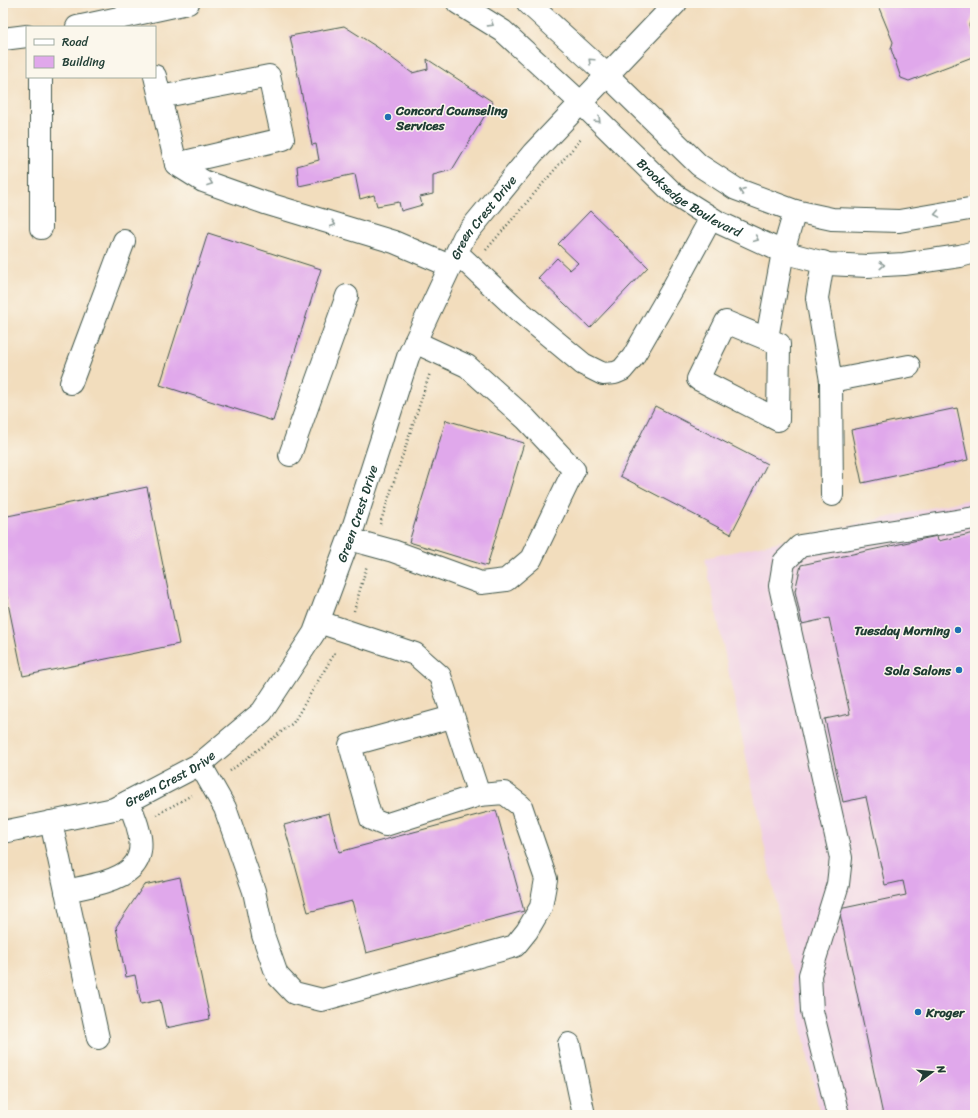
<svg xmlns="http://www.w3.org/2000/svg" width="978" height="1118" font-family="Sriracha,sans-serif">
  <rect width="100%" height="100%" fill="#fbf7ec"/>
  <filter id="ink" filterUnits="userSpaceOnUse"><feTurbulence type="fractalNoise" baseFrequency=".025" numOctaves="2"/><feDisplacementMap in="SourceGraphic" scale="8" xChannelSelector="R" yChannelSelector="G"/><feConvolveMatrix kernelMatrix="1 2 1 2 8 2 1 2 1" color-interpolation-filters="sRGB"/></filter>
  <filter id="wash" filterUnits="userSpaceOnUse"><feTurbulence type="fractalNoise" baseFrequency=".012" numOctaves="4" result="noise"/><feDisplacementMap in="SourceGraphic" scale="16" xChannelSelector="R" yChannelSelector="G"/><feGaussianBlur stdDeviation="0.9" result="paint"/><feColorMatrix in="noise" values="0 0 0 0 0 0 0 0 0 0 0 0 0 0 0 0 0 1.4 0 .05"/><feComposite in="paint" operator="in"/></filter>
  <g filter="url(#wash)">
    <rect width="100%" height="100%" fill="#f2ddbd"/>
    <!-- built -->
    <polygon fill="#f0d0e5" points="975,498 975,1115 820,1115 705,558"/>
    <g id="blocks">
      <!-- building -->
      <g fill="#e0a8eb">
        <polygon points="872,3 975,3 975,12 969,25 975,41 975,56 909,81 901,78 891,49 893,42 879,8"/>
        <polygon points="344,26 377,47 412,73 428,69 427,59 493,102 452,170 433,175 433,194 420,197 422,205 401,211 399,202 377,206 374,195 360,199 355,174 299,186 297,166 319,160 316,144 312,145 290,36"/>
        <polygon points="590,211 648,267 590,328 538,278 557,258 570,270 578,263 558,244"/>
        <polygon points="208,233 321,269 273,421 160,385"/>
        <polygon points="655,406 767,464 731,534 620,476"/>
        <polygon points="957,408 968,460 862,483 851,430"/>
        <polygon points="446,420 524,443 487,566 409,542"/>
        <polygon points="147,487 179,644 23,676 3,579 3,517"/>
        <polygon points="975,533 975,1115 883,1115 839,909 906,895 903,881 885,885 866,797 843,802 825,719 850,714 829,618 802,624 795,591 801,565 937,536 938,541"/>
        <polygon points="496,810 524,911 366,953 352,901 308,912 284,825 329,813 339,852"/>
        <polygon points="180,877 210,1019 166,1028 160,1000 141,1004 135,975 126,977 116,927 144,885"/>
      </g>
    </g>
  </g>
  <g filter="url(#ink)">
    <use href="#blocks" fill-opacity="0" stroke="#3f5549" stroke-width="1"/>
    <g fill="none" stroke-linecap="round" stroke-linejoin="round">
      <!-- minor casing -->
      <g stroke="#3f5549" stroke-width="24">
        <g id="minor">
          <path id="s1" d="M 458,3 L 503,31 L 581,103 L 675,195 L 718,222 L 783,252 L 828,264 L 867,266 L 904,264 L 960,256 L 975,252"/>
          <polyline points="528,3 607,75 699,165 736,189 795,211 832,219 899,221 975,208"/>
          <polyline points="77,27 188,3"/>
          <polyline points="3,39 27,36"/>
          <polyline points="155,76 176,164 283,139 269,76 160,97"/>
          <polyline points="176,164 203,181 265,203 394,242 450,266"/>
          <polyline points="41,228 41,77"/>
          <polyline points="457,253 518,310 583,364 603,374 615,373 622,370 633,357 673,288 711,218"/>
          <polyline points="823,262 817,298 831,381 832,495"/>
          <polygon points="726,322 779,344 778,420 698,379"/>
          <polyline points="767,338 783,252 795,211"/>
          <polyline points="831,381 909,366"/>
          <polyline points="71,383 124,241"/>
          <polyline points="290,455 347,296"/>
          <polyline points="349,539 393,551 481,583 506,580 531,559 574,470 526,419 467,366 415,342"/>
          <polyline points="319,622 415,654 440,676 479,795"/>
          <polyline points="200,764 225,808 254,891 263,935 277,975 294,993 322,1000 515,946 527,931 541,907 546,879 521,806 504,793 479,795 385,825 371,819 350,745 452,717"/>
          <polyline points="51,822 98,1038"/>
          <path id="s2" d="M 3,832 L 114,809 L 200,764 L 262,712 L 314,633 L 353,528 L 408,357 L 464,237 L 533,153 L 676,3"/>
          <path d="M 66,891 C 125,879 161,871 128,802"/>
          <polyline points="569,1044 584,1115"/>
          <polyline points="838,1115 812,1011 810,975 838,884 841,858 780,586 784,562 800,546 975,518"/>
        </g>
      </g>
      <!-- path -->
      <g stroke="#3f5549" stroke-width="2.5" stroke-dasharray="1 3" stroke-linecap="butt">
        <polyline points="486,250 581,139"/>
        <polyline points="380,524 430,373"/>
        <polyline points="354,611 367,565"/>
        <polyline points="230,771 293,723 336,651"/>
        <polyline points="156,815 192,795"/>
      </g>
      <!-- minor -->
      <use href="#minor" stroke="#fff" stroke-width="22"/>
    </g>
    <!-- one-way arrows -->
    <defs><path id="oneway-chevron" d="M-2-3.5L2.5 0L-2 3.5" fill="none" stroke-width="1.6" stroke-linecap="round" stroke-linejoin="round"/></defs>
    <g stroke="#8f9e9a">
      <use href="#oneway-chevron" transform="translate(491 24) rotate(32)"/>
      <use href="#oneway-chevron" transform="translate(591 61) rotate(-137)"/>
      <use href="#oneway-chevron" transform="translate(598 120) rotate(44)"/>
      <use href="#oneway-chevron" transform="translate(210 183) rotate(20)"/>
      <use href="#oneway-chevron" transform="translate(742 191) rotate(-159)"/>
      <use href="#oneway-chevron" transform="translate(937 214) rotate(170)"/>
      <use href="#oneway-chevron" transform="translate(333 224) rotate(17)"/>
      <use href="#oneway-chevron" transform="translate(756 239) rotate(24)"/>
      <use href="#oneway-chevron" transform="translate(882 265) rotate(-3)"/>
    </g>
  </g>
  <!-- markers -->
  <g fill="#1f6fb2" stroke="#fbf7ec" stroke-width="1.5">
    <circle cx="388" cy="117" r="4"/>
    <circle cx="958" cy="630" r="4"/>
    <circle cx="959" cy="670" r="4"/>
    <circle cx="918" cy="1012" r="4"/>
  </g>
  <g text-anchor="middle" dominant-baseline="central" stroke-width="3" stroke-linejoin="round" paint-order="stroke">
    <!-- poi labels -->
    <g font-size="13" font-weight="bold" fill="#1f3d34" stroke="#fbf7ec" text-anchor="start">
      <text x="396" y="110">Concord Counseling<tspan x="396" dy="15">Services</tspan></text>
      <text x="950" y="630" text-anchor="end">Tuesday Morning</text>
      <text x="951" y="670" text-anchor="end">Sola Salons</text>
      <text x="926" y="1012">Kroger</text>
    </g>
    <!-- street labels -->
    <g font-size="13" fill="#1f3d34" stroke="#fbf7ec">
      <text stroke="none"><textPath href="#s1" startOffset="304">Brooksedge Boulevard</textPath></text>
      <text stroke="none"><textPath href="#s2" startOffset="837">Green Crest Drive</textPath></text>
      <text stroke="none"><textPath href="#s2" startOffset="513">Green Crest Drive</textPath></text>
      <text stroke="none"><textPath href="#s2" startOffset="177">Green Crest Drive</textPath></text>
    </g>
  </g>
  <!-- margin -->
  <rect width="978" height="1118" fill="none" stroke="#fbf7ec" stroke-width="16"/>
  <!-- legend -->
  <rect x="26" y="26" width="130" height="52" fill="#fbf7ec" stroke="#a3ada2"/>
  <rect x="34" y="39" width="20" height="6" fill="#ffffff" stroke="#a3ada2"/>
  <text x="62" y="46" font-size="12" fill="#1f3d34">Road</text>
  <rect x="34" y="56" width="20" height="12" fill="#e0a8eb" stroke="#a3ada2"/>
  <text x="62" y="66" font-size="12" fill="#1f3d34">Building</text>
  <!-- north arrow -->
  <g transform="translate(932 1072) rotate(74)" stroke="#fbf7ec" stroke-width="3" paint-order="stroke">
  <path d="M0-3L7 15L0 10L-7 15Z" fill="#1f3d34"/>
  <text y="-6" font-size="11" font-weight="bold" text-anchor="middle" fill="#1f3d34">N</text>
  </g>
</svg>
